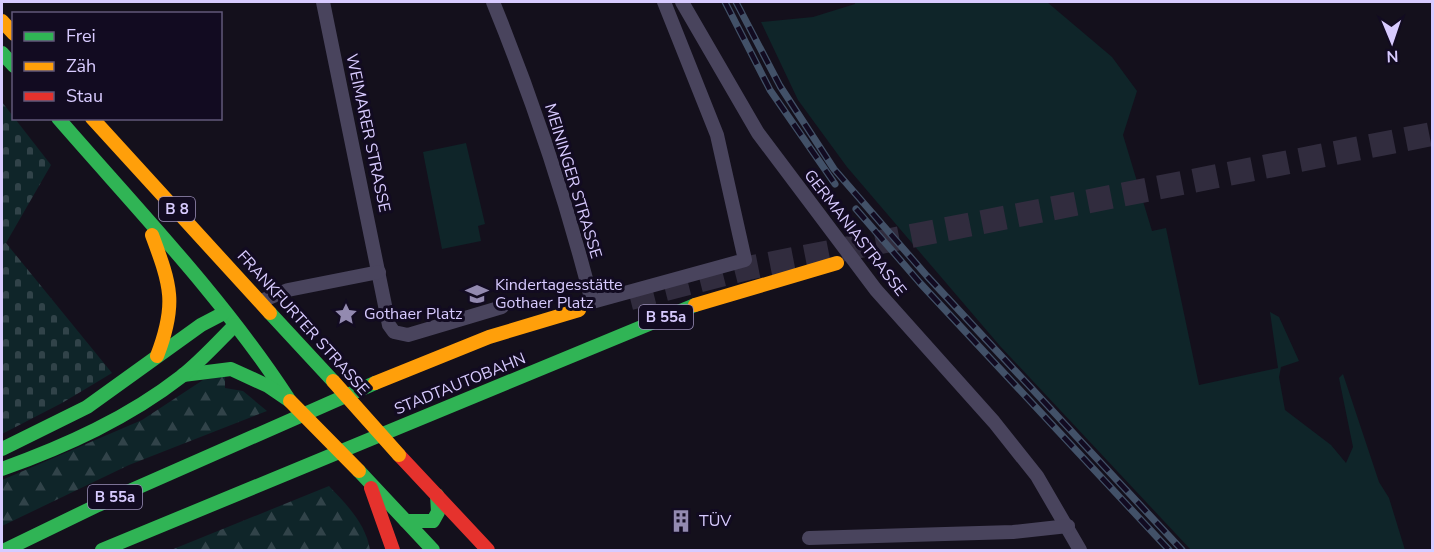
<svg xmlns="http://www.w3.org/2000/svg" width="1434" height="552" font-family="'Nunito Sans',sans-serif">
  <defs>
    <pattern id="forest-firs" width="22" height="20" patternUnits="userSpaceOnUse" patternTransform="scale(1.5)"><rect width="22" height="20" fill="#0f2529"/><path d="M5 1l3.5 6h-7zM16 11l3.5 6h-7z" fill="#314349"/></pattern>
    <pattern id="cemetery-stones" width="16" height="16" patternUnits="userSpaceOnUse" patternTransform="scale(1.5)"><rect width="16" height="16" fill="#0f2529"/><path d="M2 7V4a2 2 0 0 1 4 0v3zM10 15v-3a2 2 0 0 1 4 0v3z" fill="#314349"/></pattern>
  </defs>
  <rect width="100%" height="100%" fill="#14101c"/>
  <!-- green -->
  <g fill="#0f2529">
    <polygon points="855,2 1047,2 1112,57 1137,91 1123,135 1152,231 1166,228 1199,385 1278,368 1270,312 1279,317 1299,361 1281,367 1279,377 1285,410 1331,445 1346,463 1353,447 1339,378 1343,374 1379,482 1389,498 1405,550 1191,550 1000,346 847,167 798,100 761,22 813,17 855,4"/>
    <polygon points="466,143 485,224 478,226 481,241 442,249 423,152"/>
  </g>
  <!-- forest -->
  <g fill="url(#forest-firs)">
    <polygon points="225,376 225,388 243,391 267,411 129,465 2,526 2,480 142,420 203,380"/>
    <path d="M 329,486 C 347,505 366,524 370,550 L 171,550 Z"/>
  </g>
  <!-- cemetery -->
  <polygon fill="url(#cemetery-stones)" points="2,102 51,165 6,243 112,373 62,403 2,434"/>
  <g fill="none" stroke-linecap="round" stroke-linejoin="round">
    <!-- highway-tunnel -->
    <polyline stroke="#312c3e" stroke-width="24" stroke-dasharray="24 12" stroke-linecap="butt" points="630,298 748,268 1432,134"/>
    <!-- street -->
    <g stroke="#49445d" stroke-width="14">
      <polyline points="323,2 389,325 394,332 408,335 502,307"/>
      <path d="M 493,2 C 533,100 566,199 592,302 L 745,260 L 717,135 L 664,2"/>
      <polyline points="682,2 758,133 876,290 994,422 1037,476 1080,550"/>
      <polyline points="261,301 288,290 379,272"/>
      <polyline points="809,538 1013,532 1068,526"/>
    </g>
    <!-- fast -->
    <g stroke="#30b455" stroke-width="14">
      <polyline points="2,53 14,66"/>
      <path d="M 58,118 C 137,209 222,297 288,398"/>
      <polyline points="270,313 333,381"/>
      <polyline points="183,375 231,369 268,386 290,401"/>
      <polyline points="2,449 87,407 201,325 224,313"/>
      <path d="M 2,469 C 66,446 128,418 182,376 C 201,361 218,342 235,325"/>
      <polyline points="359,471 433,550"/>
      <polyline points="406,521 433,521 438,512 437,495"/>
      <polyline points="5,550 98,505 375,383"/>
      <polyline points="102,550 695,305"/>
    </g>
    <!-- slow -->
    <g stroke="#ff9f0a" stroke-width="14">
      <polyline points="2,21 14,34"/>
      <polyline points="92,118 270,313"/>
      <path d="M 152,235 C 171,286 177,304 157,356"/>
      <polyline points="695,305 837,263"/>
      <polyline points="375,383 489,337 579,310"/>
    </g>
    <!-- jam -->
    <g stroke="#e5322d" stroke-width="14">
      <polyline points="399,455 488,550"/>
      <polyline points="371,488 393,550"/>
    </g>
    <!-- rail casing -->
    <g stroke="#425168" stroke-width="7">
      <g id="rail">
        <polyline points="725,2 770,90 835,184"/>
        <polyline points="736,2 780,86 834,169 927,276 1182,550"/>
        <polyline points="856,209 920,283 1169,550"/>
      </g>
    </g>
    <!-- rail -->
    <use href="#rail" stroke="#120b21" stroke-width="4.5" stroke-dasharray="14" stroke-linecap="butt"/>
    <!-- slow-bridge -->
    <g stroke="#ff9f0a" stroke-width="14">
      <polyline points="333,381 399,455"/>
      <polyline points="290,401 359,471"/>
    </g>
  </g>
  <!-- icons -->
  <defs>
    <g id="school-bare" transform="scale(1.8)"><path d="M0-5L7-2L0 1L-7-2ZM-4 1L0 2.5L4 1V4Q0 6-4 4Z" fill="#938ab0" stroke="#120b21" stroke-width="2.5" paint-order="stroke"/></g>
    <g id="sight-bare" transform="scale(1.8)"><path d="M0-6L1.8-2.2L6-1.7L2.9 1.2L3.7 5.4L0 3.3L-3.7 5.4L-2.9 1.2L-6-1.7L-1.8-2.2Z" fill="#938ab0" stroke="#120b21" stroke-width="2.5" paint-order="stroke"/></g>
    <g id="building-bare" transform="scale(1.8)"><path d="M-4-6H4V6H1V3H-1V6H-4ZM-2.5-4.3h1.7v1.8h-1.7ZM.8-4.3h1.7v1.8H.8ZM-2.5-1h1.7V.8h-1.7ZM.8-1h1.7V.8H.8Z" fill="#938ab0" stroke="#120b21" stroke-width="2.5" paint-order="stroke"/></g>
  </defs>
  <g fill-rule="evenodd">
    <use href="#school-bare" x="477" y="294"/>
    <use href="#sight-bare" x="346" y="314"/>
    <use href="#building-bare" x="681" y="521"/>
  </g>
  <g text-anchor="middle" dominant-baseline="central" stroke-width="6" stroke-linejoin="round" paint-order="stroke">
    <!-- shield labels -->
    <g fill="#120b21" stroke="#9d91bc" stroke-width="1.5">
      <rect x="159" y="197" width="36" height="24" rx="4.5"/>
      <rect x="639" y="305" width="54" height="24" rx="4.5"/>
      <rect x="88" y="485" width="54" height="24" rx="4.5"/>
    </g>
    <g font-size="15" font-weight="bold" fill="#d8cbff">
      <text x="177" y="209">B 8</text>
      <text x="666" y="317">B 55a</text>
      <text x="115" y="497">B 55a</text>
    </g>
    <!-- street labels -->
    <g font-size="16" fill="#d8cbff" stroke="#120b21">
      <text transform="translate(368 133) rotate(78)">WEIMARER STRASSE</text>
      <text transform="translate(573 181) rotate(73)">MEININGER STRASSE</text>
      <text transform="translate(855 233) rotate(52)">GERMANIASTRASSE</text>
      <text transform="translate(303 323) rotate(48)">FRANKFURTER STRASSE</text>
      <text transform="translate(460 384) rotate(-22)">STADTAUTOBAHN</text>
    </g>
    <!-- poi labels -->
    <g font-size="16" fill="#d8cbff" stroke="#120b21" text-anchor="start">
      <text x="495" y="285">Kindertagesstätte<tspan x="495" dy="18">Gothaer Platz</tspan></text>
      <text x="364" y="314">Gothaer Platz</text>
      <text x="699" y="521">TÜV</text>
    </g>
  </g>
  <!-- border -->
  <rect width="1434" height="552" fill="none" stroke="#d8cbff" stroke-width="6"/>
  <!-- legend -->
  <rect x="12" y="12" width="210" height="108" fill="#120b21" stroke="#61587a" stroke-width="1.5"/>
  <rect x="24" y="32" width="30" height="9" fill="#30b455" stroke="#61587a" stroke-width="1.5"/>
  <text x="66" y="42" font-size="18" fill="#d8cbff">Frei</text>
  <rect x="24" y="62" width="30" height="9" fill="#ff9f0a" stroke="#61587a" stroke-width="1.5"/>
  <text x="66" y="72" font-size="18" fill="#d8cbff">Zäh</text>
  <rect x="24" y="92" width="30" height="9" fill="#e5322d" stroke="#61587a" stroke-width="1.5"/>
  <text x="66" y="102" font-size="18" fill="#d8cbff">Stau</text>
  <!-- north arrow -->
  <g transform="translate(1392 42) rotate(178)" stroke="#120b21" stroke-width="4.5" paint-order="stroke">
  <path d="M0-4.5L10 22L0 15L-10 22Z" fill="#d8cbff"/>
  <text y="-9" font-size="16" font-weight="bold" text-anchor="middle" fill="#d8cbff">N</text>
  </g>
</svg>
